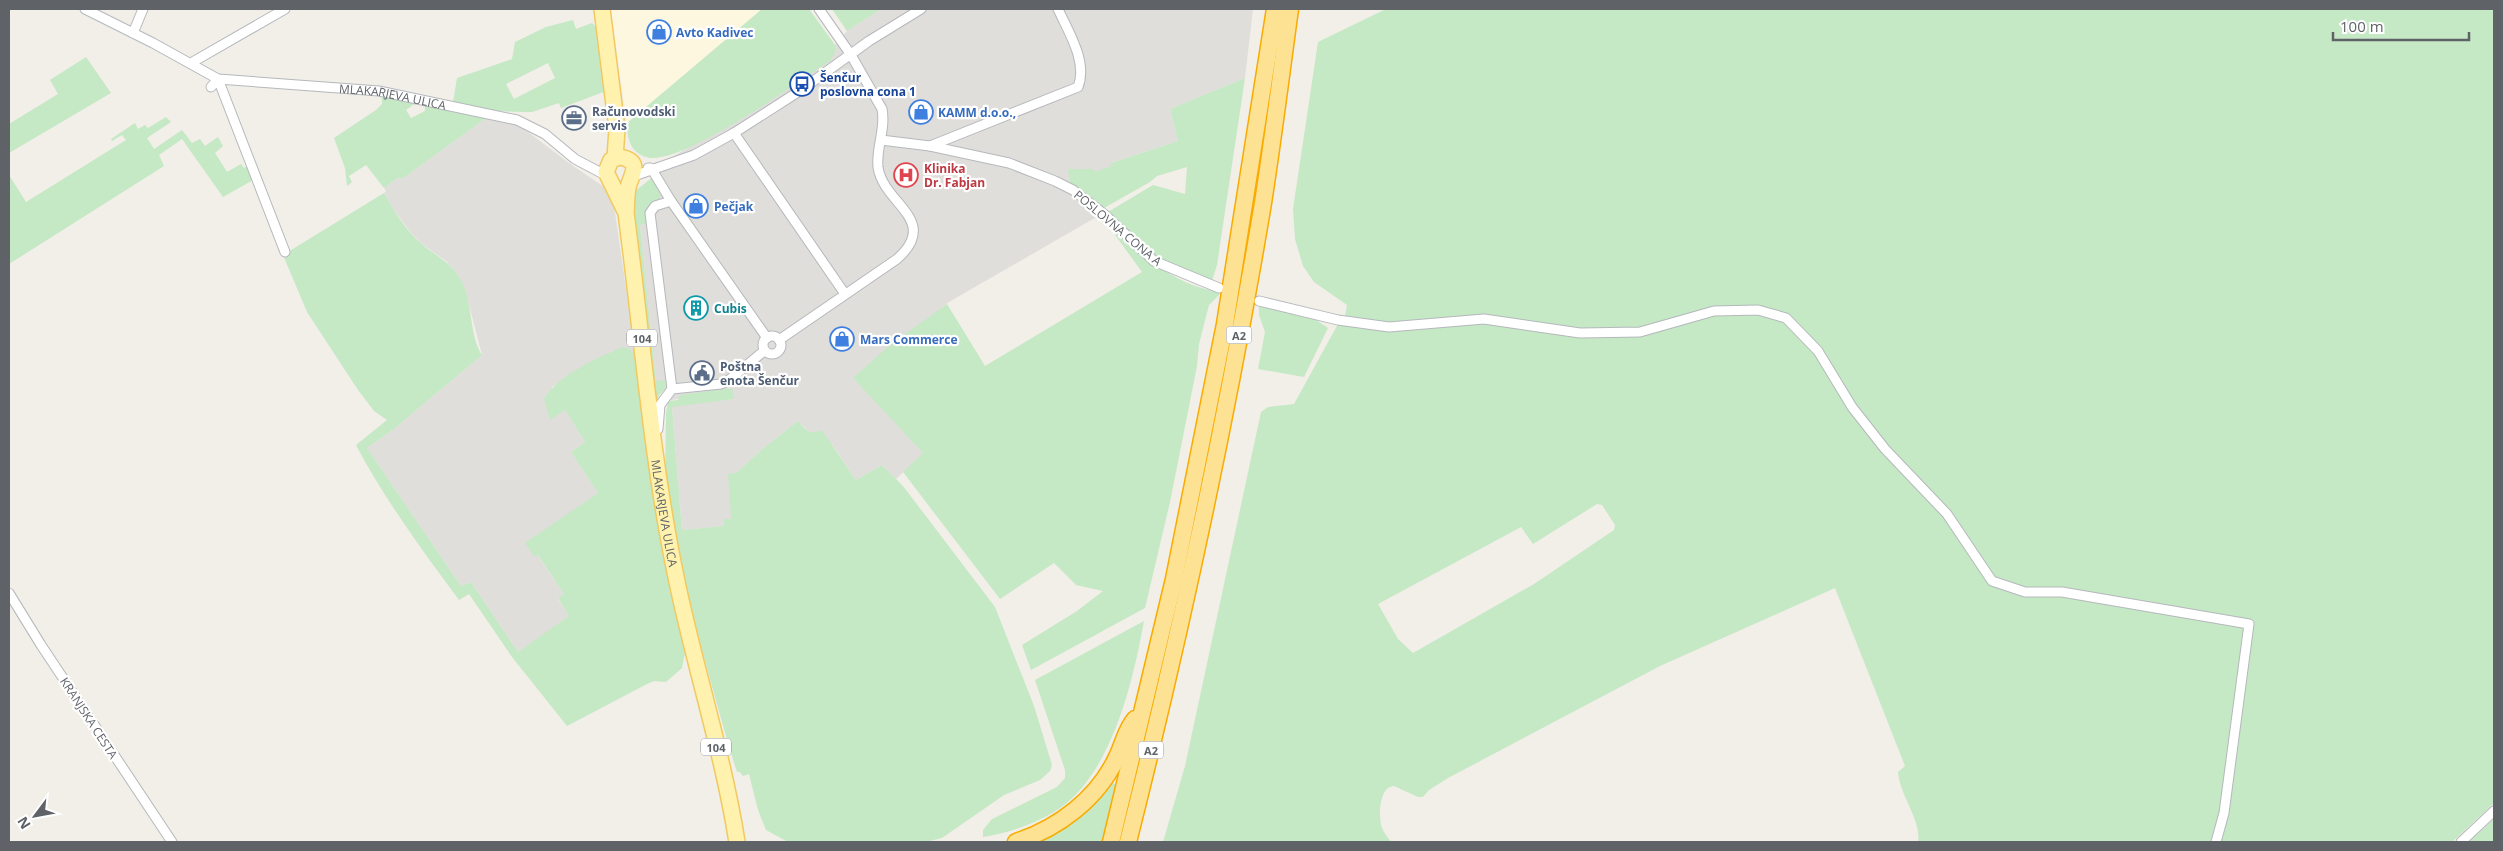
<svg xmlns="http://www.w3.org/2000/svg" width="2503" height="851" font-family="'Open Sans',sans-serif">
  <rect width="100%" height="100%" fill="#f1efe8"/>
  <!-- commercial -->
  <polygon fill="#fef7e0" points="611,9 762,9 627,123"/>
  <!-- industrial -->
  <g fill="#e0deda">
    <polygon points="881,9 1253,9 1245,78 1170,109 1178,141 1111,163 1112,166 1071,182 1104,208 1100,215 949,302 937,312 924,453 896,479 882,465 856,480 832,444 810,433 798,421 766,446 736,473 731,519 725,526 682,530 672,406 733,399 731,388 668,401 665,381 656,381 640,225 647,224 647,208 654,202 653,168 764,104 835,53 835,45 847,31"/>
    <polygon points="486,118 516,123 573,166 612,192 636,357 613,351 578,370 552,387 550,419 565,410 585,442 571,452 598,493 535,556 537,554 564,594 558,599 570,617 518,652 471,582 461,586 367,448 395,428 482,355 465,289 458,275 446,261 422,244 411,233 393,209 384,193 386,191 384,188 399,177 402,179"/>
  </g>
  <!-- green -->
  <g fill="#c5e8c5" fill-rule="evenodd">
    <path d="M 762,9 L 809,9 L 835,45 L 835,53 L 830,61 C 799,81 679,168 646,157 C 630,152 627,138 627,123 Z"/>
    <polygon points="832,9 881,9 847,31"/>
    <path d="M 1386,9 L 2494,9 L 2494,803 L 2452,842 L 1918,842 C 1922,821 1899,794 1898,772 L 1905,766 L 1835,588 L 1660,666 L 1448,778 L 1429,790 L 1423,797 L 1418,797 L 1394,786 C 1379,786 1378,817 1382,828 C 1384,833 1388,838 1391,842 L 1163,842 L 1185,766 L 1261,412 L 1268,407 L 1294,404 L 1338,324 L 1360,327 L 1363,321 L 1345,316 L 1347,305 L 1314,282 L 1303,266 L 1295,239 L 1293,209 L 1318,42 ZM 1597,504 L 1602,505 L 1615,525 L 1614,530 L 1534,584 L 1413,653 L 1398,639 L 1378,604 L 1521,527 L 1533,544 Z"/>
    <path d="M 573,20 L 576,29 L 592,23 L 599,30 L 606,91 L 561,108 L 559,103 L 532,112 L 525,112 L 491,111 L 453,102 L 457,78 L 512,59 L 515,42 L 546,27 ZM 548,63 L 555,78 L 514,99 L 506,84 Z"/>
    <polygon points="86,57 111,93 9,153 9,124 58,94 50,80"/>
    <polygon points="1245,78 1217,265 1212,281 1163,262 1108,212 1153,185 1185,194 1187,167 1157,176 1150,182 1104,208 1070,182 1068,169 1093,169 1095,172 1111,166 1111,163 1178,141 1170,109"/>
    <polygon points="382,95 417,102 406,110 411,118 425,111 425,104 486,118 402,179 399,177 384,188 366,165 349,176 352,182 347,186 345,168 334,138 376,110 382,104"/>
    <polygon points="166,117 171,122 147,138 154,149 182,130 192,143 200,139 205,146 218,137 223,146 215,153 227,172 241,164 244,168 248,166 253,180 223,197 182,139 159,155 164,166 9,264 9,175 26,202 126,140 122,135 112,141 111,139 135,123 138,129 145,125 148,128"/>
    <polygon points="653,177 661,197 647,208 647,224 640,225 656,381 665,380 666,388 659,395 654,412 632,207 635,191"/>
    <path d="M 384,193 C 394,211 406,231 423,245 C 435,255 448,261 458,275 C 474,298 468,334 482,355 L 395,428 L 367,448 L 461,586 L 471,582 L 518,652 L 569,616 L 558,598 L 564,594 L 538,555 L 534,556 L 525,543 L 598,493 L 571,452 L 585,442 L 565,410 L 550,420 L 544,399 C 559,374 596,359 622,347 L 630,349 L 636,357 L 667,557 L 685,653 L 682,668 L 666,682 L 654,681 L 645,685 L 567,726 L 512,657 L 469,594 L 459,600 C 422,550 385,500 356,445 L 387,420 L 374,411 L 358,390 L 307,312 L 283,255 Z"/>
    <path d="M 1115,230 C 1145,256 1175,286 1217,291 L 1220,294 L 1209,305 L 1199,344 L 1197,366 L 1170,502 L 1145,608 L 1031,670 L 1022,645 L 1077,611 L 1103,591 L 1076,585 L 1054,563 L 1000,599 L 903,472 L 923,453 L 853,378 L 890,345 L 947,304 L 985,366 L 1142,272 L 1113,232 Z"/>
    <polygon points="1259,305 1316,320 1328,328 1304,377 1258,369 1265,332 1259,315"/>
    <path d="M 732,388 L 734,399 L 672,407 L 682,530 L 724,526 L 724,519 L 731,519 L 728,474 L 736,473 L 766,446 L 798,421 C 806,430 810,436 822,430 L 856,480 L 882,465 L 903,486 L 995,607 L 1034,706 L 1052,765 L 1050,771 L 1040,780 L 1004,795 L 942,838 L 925,842 L 788,842 L 766,830 L 758,810 L 749,774 L 743,776 L 740,772 L 737,772 L 729,747 L 682,579 L 665,483 L 666,413 L 668,401 L 678,400 L 680,395 Z"/>
    <path d="M 1144,621 C 1133,682 1111,778 1054,812 C 1033,825 1007,833 983,837 L 983,830 L 992,819 L 1057,787 L 1065,778 L 1065,770 L 1035,680 Z"/>
    <polygon points="1110,782 1117,785 1102,842 1029,842"/>
    <polygon points="2494,819 2494,842 2469,842"/>
  </g>
  <g fill="none" stroke-linecap="round" stroke-linejoin="round">
    <!-- minor casing -->
    <g stroke="#b5b8bc" stroke-width="11">
      <g id="minor">
        <path id="s1" d="M 85,9 L 153,43 L 218,79 L 379,91 L 517,120 L 545,134 L 575,159 L 607,176"/>
        <polyline points="133,33 143,9"/>
        <polyline points="191,63 285,9"/>
        <polyline points="211,87 218,79 285,252"/>
        <polyline points="734,133 845,294"/>
        <path d="M 881,140 L 930,146 L 1078,87 C 1088,62 1068,31 1058,9"/>
        <polyline points="930,146 1009,163 1055,181 1073,190 1104,214 1154,261 1219,288"/>
        <polyline points="648,168 651,168 671,201 767,338"/>
        <polyline points="634,176 694,155 734,133 801,90 869,41 921,9"/>
        <polyline points="671,201 655,206 650,213 672,389"/>
        <polyline points="1259,301 1338,320 1389,327 1484,319 1580,333 1640,332 1714,311 1758,310 1786,318 1818,351 1852,407 1885,449 1947,514 1992,581 2025,592 2062,592 2249,624 2224,813 2216,842"/>
        <circle cx="772" cy="345" r="9"/>
        <path d="M 779,340 L 897,259 C 941,220 883,204 878,167 C 876,147 886,129 882,109 L 851,55 L 819,9"/>
        <polyline points="658,429 660,405 672,389 721,384 729,380 764,351"/>
        <polyline points="9,593 41,645 172,842"/>
        <polyline points="2461,842 2494,811"/>
      </g>
    </g>
    <!-- primary casing -->
    <g stroke="#f2c960" stroke-width="18">
      <g id="primary">
        <polyline points="602,9 617,129 615,158"/>
        <path id="s2" d="M 626,213 L 606,172 L 611,160 L 620,157 C 641,161 633,172 629,184 C 626,193 627,204 626,213 C 642,334 651,457 676,577 C 694,665 723,753 737,842"/>
      </g>
    </g>
    <!-- motorway casing -->
    <g stroke="#f9ab00" stroke-width="19">
      <g id="motorway">
        <path d="M 1016,842 C 1059,828 1098,798 1117,757 C 1123,745 1126,729 1135,719"/>
        <polyline points="1111,842 1174,579 1225,324 1275,9"/>
        <path d="M 1128,842 C 1181,631 1227,418 1263,203 C 1273,139 1281,74 1290,9"/>
      </g>
    </g>
    <!-- minor -->
    <use href="#minor" stroke="#fff" stroke-width="9"/>
    <!-- primary -->
    <use href="#primary" stroke="#fff2af" stroke-width="15"/>
    <!-- motorway -->
    <use href="#motorway" stroke="#fde293" stroke-width="16"/>
  </g>
  <!-- icons -->
  <defs>
    <g id="shop-ring" transform="scale(1.25)"><circle r="9.5" fill="#fff" stroke="#3f7fe0" stroke-width="1.5"/><path d="M-5-2.5h2.3a2.7 3.5 0 0 1 5.4 0H5L5.5 6h-11ZM-1.5-2.5h3a1.5 2.3 0 0 0-3 0Z" fill="#3f7fe0"/></g>
    <g id="bus-ring" transform="scale(1.25)"><circle r="9.5" fill="#fff" stroke="#1a4fb4" stroke-width="1.5"/><path d="M-5-6H5V4H4V6H2V4H-2V6H-4V4H-5ZM-3.5-4V0h7V-4ZM-3.5 1.2v1.5H-2V1.2ZM2 1.2v1.5H3.5V1.2Z" fill="#1a4fb4"/></g>
    <g id="office-ring" transform="scale(1.25)"><circle r="9.5" fill="#fff" stroke="#5c6f8a" stroke-width="1.5"/><path d="M-6-3h4V-5.5h4V-3h4V5H-6ZM-1-4.5V-3h2v-1.5ZM-6 0V1H6V0Z" fill="#5c6f8a"/></g>
    <g id="hospital-ring" transform="scale(1.25)"><circle r="9.5" fill="#fff" stroke="#e0444e" stroke-width="1.5"/><path d="M-5-5h3v3.5h4V-5h3V5h-3V1.5h-4V5h-3Z" fill="#e0444e"/></g>
    <g id="building-ring" transform="scale(1.25)"><circle r="9.5" fill="#fff" stroke="#0f9aa8" stroke-width="1.5"/><path d="M-4-6H4V6H1V3H-1V6H-4ZM-2.5-4.3h1.7v1.8h-1.7ZM.8-4.3h1.7v1.8H.8ZM-2.5-1h1.7V.8h-1.7ZM.8-1h1.7V.8H.8Z" fill="#0f9aa8"/></g>
    <g id="civic-ring" transform="scale(1.25)"><circle r="9.5" fill="#fff" stroke="#5c6f8a" stroke-width="1.5"/><path d="M-.6-6.5H3V-4.5H.6V-3L4-1V1h2V6H-6V1h2V-1L-.6-3ZM-1.2 2.5V6h2.4V2.5Z" fill="#5c6f8a"/></g>
  </defs>
  <g fill-rule="evenodd">
    <use href="#shop-ring" x="659" y="32"/>
    <use href="#bus-ring" x="802" y="84"/>
    <use href="#shop-ring" x="921" y="112"/>
    <use href="#office-ring" x="574" y="118"/>
    <use href="#hospital-ring" x="906" y="175"/>
    <use href="#shop-ring" x="696" y="206"/>
    <use href="#building-ring" x="696" y="308"/>
    <use href="#shop-ring" x="842" y="339"/>
    <use href="#civic-ring" x="702" y="373"/>
  </g>
  <g text-anchor="middle" dominant-baseline="central" stroke-width="4.5" stroke-linejoin="round" paint-order="stroke">
    <!-- shield labels -->
    <g fill="#fff" stroke="#8f9295" stroke-width="1">
      <rect x="1226.5" y="326.5" width="25" height="17" rx="4"/>
      <rect x="627" y="329.5" width="30" height="17" rx="4"/>
      <rect x="701" y="738.5" width="30" height="17" rx="4"/>
      <rect x="1138.5" y="741.5" width="25" height="17" rx="4"/>
    </g>
    <g font-size="11" font-weight="bold" fill="#5f6368">
      <text x="1239" y="335">A2</text>
      <text x="642" y="338">104</text>
      <text x="716" y="747">104</text>
      <text x="1151" y="750">A2</text>
    </g>
    <!-- shop labels -->
    <g font-size="12" font-weight="bold" fill="#366cbe" stroke="#fff" text-anchor="start">
      <text x="676" y="32">Avto Kadivec</text>
      <text x="938" y="112">KAMM d.o.o.,</text>
      <text x="714" y="206">Pečjak</text>
      <text x="860" y="339">Mars Commerce</text>
    </g>
    <!-- transit labels -->
    <g font-size="12" font-weight="bold" fill="#164399" stroke="#fff" text-anchor="start">
      <text x="820" y="77">Šenčur<tspan x="820" dy="14">poslovna cona 1</tspan></text>
    </g>
    <!-- street labels -->
    <g font-size="12" fill="#5f6368" stroke="#fff">
      <text stroke="none"><textPath href="#s1" startOffset="326">MLAKARJEVA ULICA</textPath></text>
      <text transform="translate(1118 228) rotate(40)">POSLOVNA CONA A</text>
      <text stroke="none"><textPath href="#s2" startOffset="436">MLAKARJEVA ULICA</textPath></text>
      <text transform="translate(89 718) rotate(57)">KRANJSKA CESTA</text>
    </g>
    <!-- service labels -->
    <g font-size="12" font-weight="bold" fill="#4e5e75" stroke="#fff" text-anchor="start">
      <text x="592" y="111">Računovodski<tspan x="592" dy="14">servis</tspan></text>
      <text x="720" y="366">Poštna<tspan x="720" dy="14">enota Šenčur</tspan></text>
    </g>
    <!-- health labels -->
    <g font-size="12" font-weight="bold" fill="#be3a42" stroke="#fff" text-anchor="start">
      <text x="924" y="168">Klinika<tspan x="924" dy="14">Dr. Fabjan</tspan></text>
    </g>
    <!-- culture labels -->
    <g font-size="12" font-weight="bold" fill="#0d838f" stroke="#fff" text-anchor="start">
      <text x="714" y="308">Cubis</text>
    </g>
  </g>
  <!-- border -->
  <rect width="2503" height="851" fill="none" stroke="#5f6368" stroke-width="20"/>
  <!-- north arrow -->
  <g transform="translate(35 816) rotate(238)" stroke="#ffffff" stroke-width="4" paint-order="stroke">
  <path d="M0-4L9 19L0 12L-9 19Z" fill="#5f6368"/>
  <text y="-8" font-size="14" font-weight="bold" text-anchor="middle" fill="#5f6368">N</text>
  </g>
  <!-- scale -->
  <path d="M2333 32v8h136v-8" fill="none" stroke="#5f6368" stroke-width="2.5"/>
  <text x="2340" y="32" font-size="15" fill="#5f6368" stroke="#ffffff" stroke-width="4" paint-order="stroke">100 m</text>
</svg>
